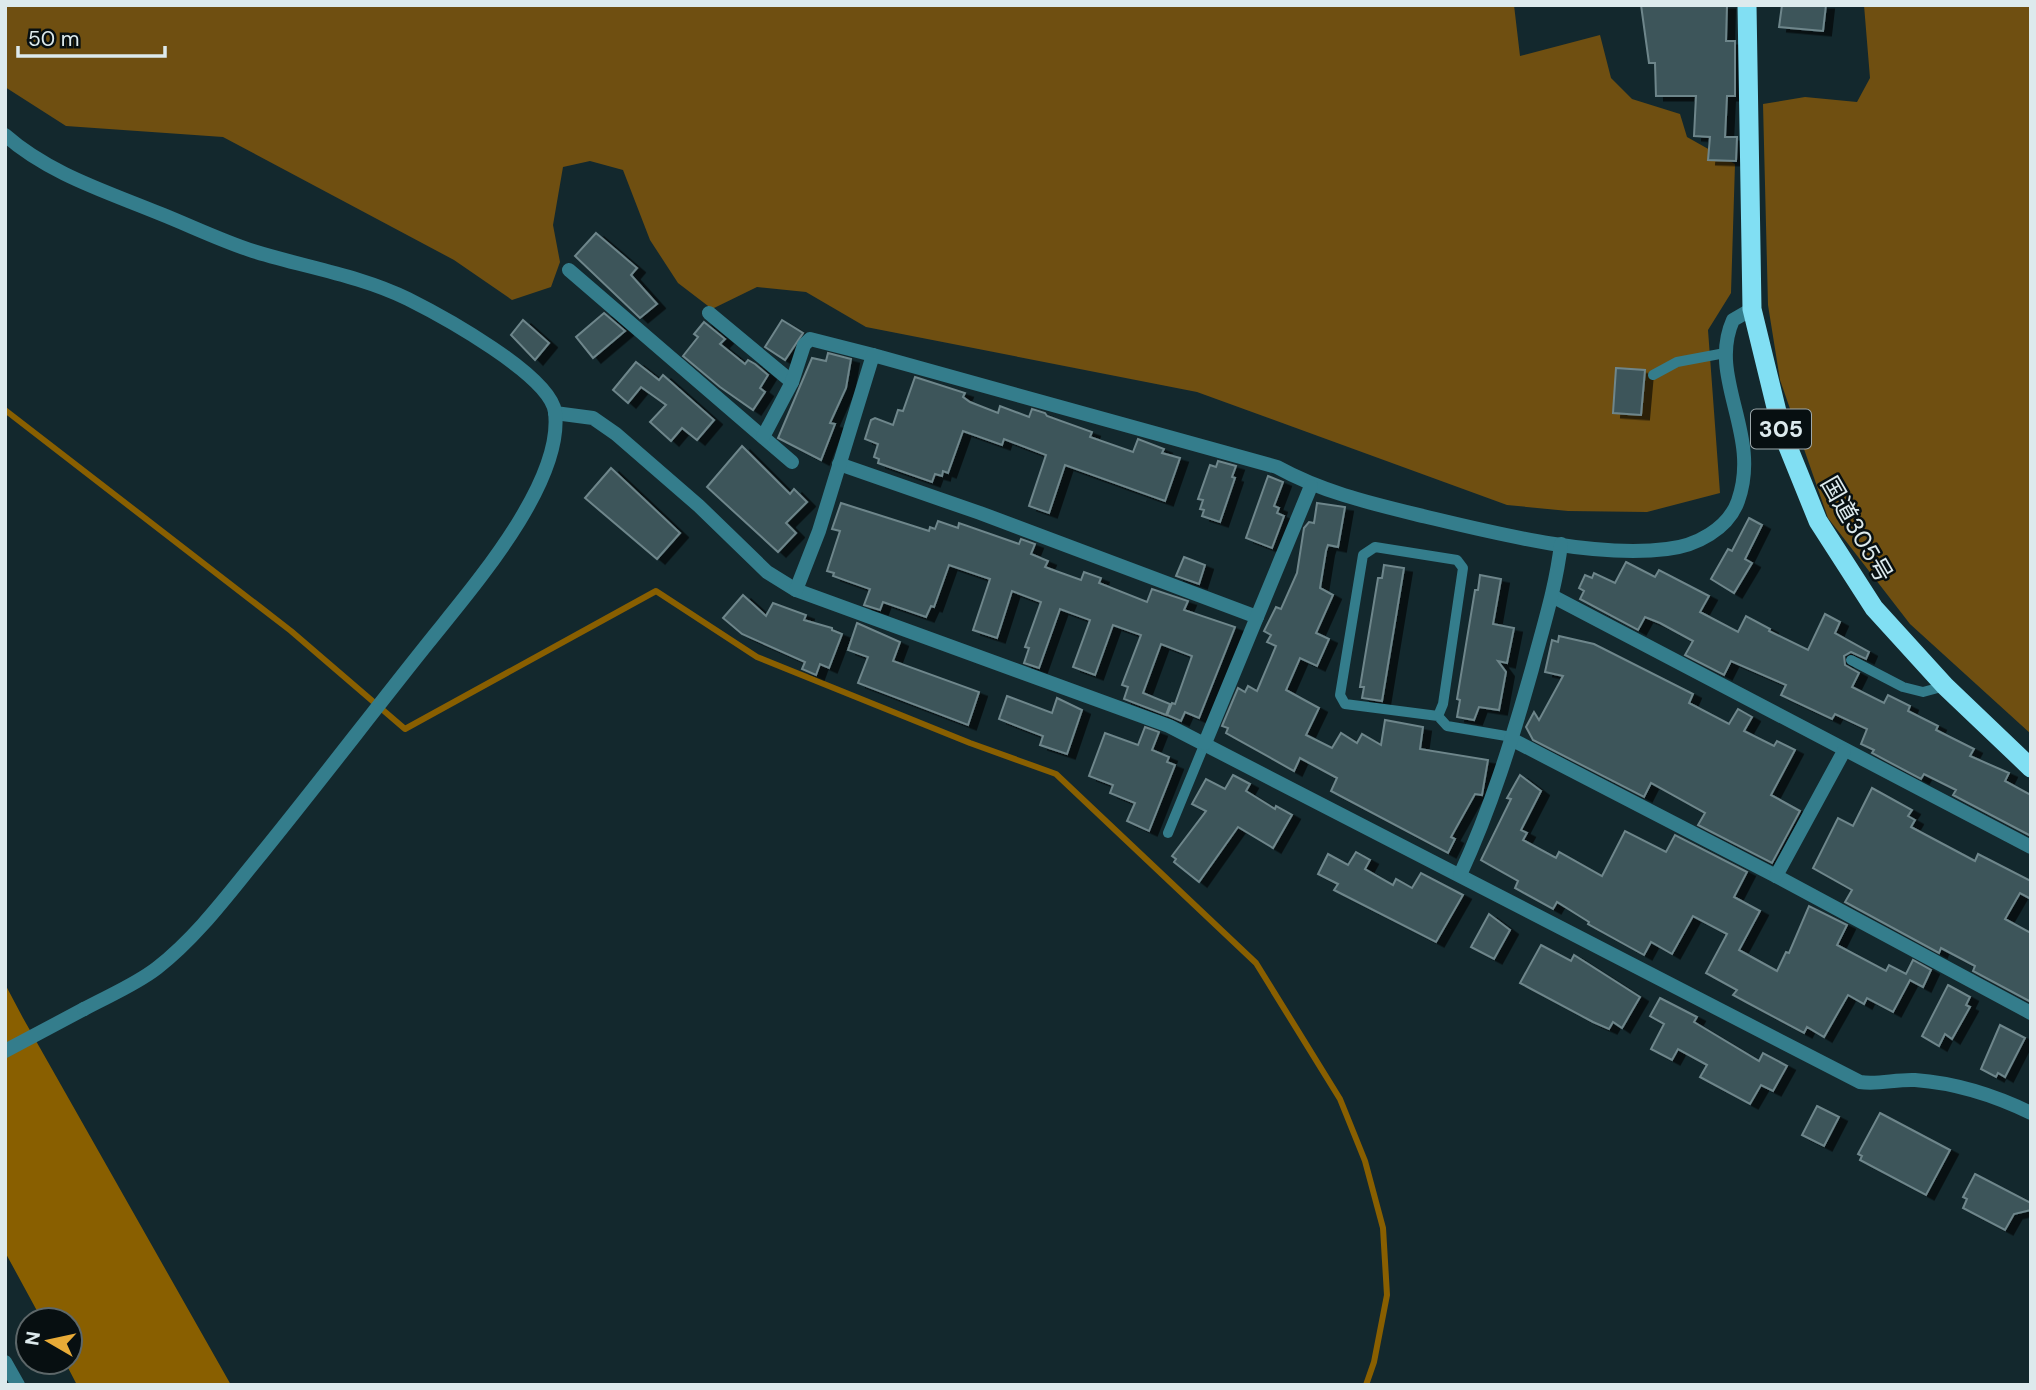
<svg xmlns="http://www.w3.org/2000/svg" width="2036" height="1390" font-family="'DM Sans','Noto Sans JP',sans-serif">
  <defs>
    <filter id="shadow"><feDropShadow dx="8" dy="4.5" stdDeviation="0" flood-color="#0009"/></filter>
  </defs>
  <rect width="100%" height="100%" fill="#13282d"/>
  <!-- forest -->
  <g fill="#6f4f11">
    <polygon points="5,5 1514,5 1520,56 1600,35 1611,78 1632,99 1680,114 1687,137 1735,164 1731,293 1708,330 1720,493 1647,512 1568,511 1507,505 1197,392 866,327 806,292 757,287 712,309 678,283 650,240 623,170 590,161 563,167 553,225 560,262 551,287 512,300 454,260 223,137 66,126 5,87"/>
    <polygon points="1864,5 2031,5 2031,734 1910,624 1828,518 1780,380 1768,305 1763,104 1805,97 1857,102 1870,78"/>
  </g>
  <!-- water -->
  <polygon fill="#895f00" points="5,984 23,1018 231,1385 77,1385 65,1362 70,1362 70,1320 42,1320 5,1252"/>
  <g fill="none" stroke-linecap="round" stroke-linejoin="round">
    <!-- stream -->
    <polyline stroke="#895f00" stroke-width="6" points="5,410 291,631 405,729 656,591 757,657 970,743 1056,774 1256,963 1340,1099 1365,1161 1383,1228 1387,1295 1374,1362 1366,1385"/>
  </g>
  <!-- building -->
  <g fill="#3e555a" stroke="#6e868b" stroke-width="2" filter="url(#shadow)">
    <polygon points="1641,5 1727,5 1726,41 1735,41 1735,96 1727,96 1725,137 1737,137 1736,161 1708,160 1710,137 1694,136 1696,96 1656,96 1655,63 1649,63"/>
    <polygon points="1782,5 1826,5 1823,31 1779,27"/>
    <polygon points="596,233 637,268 631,275 657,304 640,318 575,256"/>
    <polygon points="604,313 625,331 593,358 576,337"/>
    <polygon points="523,320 549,343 535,360 511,335"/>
    <polygon points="782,320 803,333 785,360 765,347"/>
    <polygon points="704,322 725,339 720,344 745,364 748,360 755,364 768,375 760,388 765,392 753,410 720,387 683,356 698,337 694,334"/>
    <polygon points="828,353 851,359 846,388 830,423 835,424 821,460 778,438 812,358 826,361"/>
    <polygon points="636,362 659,380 663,375 714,420 697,440 682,428 671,441 650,422 666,405 641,387 628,403 613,390"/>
    <polygon points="1616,368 1645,370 1641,415 1613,413"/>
    <polygon points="915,377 965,393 963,397 970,402 998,413 1000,406 1029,417 1032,409 1045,413 1047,416 1092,432 1090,437 1133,452 1138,439 1164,449 1162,453 1180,458 1165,501 1065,465 1049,513 1029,506 1046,455 1004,439 1002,445 963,431 948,473 943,471 942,476 935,474 932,482 878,463 879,459 874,457 878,444 865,439 871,420 875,418 893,425 898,410 903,411"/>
    <polygon points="742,446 790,494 794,489 807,502 786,523 796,533 778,552 707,487"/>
    <polygon points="1218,461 1236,466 1232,477 1235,478 1220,522 1202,516 1204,510 1200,509 1203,500 1198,499 1210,465 1216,467"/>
    <polygon points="611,468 680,533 657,559 585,498"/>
    <polygon points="1268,476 1283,482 1274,506 1279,508 1277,513 1284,516 1272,548 1246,538"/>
    <polygon points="841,503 929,531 930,527 935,529 938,521 958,528 959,523 1019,544 1021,539 1035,544 1031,554 1048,561 1045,567 1053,570 1081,580 1084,572 1101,578 1099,583 1147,602 1152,589 1188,601 1184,610 1235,627 1199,718 1185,712 1181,721 1167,715 1172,703 1175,704 1192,656 1161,644 1143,693 1170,704 1166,715 1124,699 1128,687 1122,685 1141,635 1113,625 1095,675 1073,667 1090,620 1060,609 1039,668 1024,663 1029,648 1025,647 1041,602 1012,591 997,638 973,630 990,579 949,565 934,607 931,606 926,617 883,602 880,610 864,605 870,589 833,576 834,573 827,571 840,531 832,529"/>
    <polygon points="1317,503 1345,507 1338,547 1328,545 1326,551 1320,588 1333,595 1316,633 1329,639 1317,666 1300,658 1286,690 1319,708 1306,735 1332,748 1341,733 1357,743 1362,734 1381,745 1385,720 1423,727 1420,749 1488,760 1482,795 1475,794 1451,837 1455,839 1448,853 1331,791 1337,778 1300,758 1294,771 1226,733 1228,728 1222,726 1238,688 1245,692 1248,686 1257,691 1276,646 1267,642 1271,635 1264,631 1276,607 1281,609 1297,573 1304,528 1309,522 1314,523"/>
    <polygon points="1749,518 1762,525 1745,559 1752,563 1734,593 1711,579 1728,549 1732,551"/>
    <polygon points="1184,557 1205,565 1199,584 1176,576"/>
    <polygon points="1626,562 1655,577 1659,570 1709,596 1700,612 1738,632 1746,616 1770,629 1769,631 1808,650 1825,614 1840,622 1835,633 1869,652 1866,659 1851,652 1844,656 1845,665 1859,673 1852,687 1884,703 1888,695 1910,706 1908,711 1938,726 1936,730 1974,749 1970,756 2009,773 2005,781 2031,795 2031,836 1953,795 1956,790 1924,774 1921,779 1872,753 1874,750 1861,744 1867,729 1835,714 1832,719 1781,695 1786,685 1731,661 1724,675 1685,655 1693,641 1660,623 1645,617 1638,630 1580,599 1584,591 1579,588 1585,575 1592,578 1594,573 1615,583"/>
    <polygon points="1384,565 1404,568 1382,701 1362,698 1364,687 1360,687 1378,578 1382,578"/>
    <polygon points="1480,575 1501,579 1493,624 1514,628 1507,663 1498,661 1506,672 1499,710 1479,707 1474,720 1457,717 1460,700 1457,699 1475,590 1478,590"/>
    <polygon points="743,595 766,616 773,603 806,615 804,620 832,628 832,630 842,634 829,668 820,664 816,675 802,669 805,662 742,634 723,618"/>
    <polygon points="857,623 900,642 893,661 979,692 968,725 858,683 868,657 848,650"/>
    <polygon points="1559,636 1594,644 1693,694 1689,703 1729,724 1738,709 1752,717 1744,731 1774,746 1777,741 1795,750 1771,795 1800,811 1772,863 1698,825 1705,813 1651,783 1644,797 1533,740 1526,727 1534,712 1539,720 1563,676 1545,672 1552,640 1558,642"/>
    <polygon points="1007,696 1052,713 1057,698 1082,710 1067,754 1040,745 1043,736 999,719"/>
    <polygon points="1145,727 1159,732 1152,750 1169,757 1167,762 1175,765 1149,831 1127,821 1135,803 1110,793 1113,785 1089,776 1105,733 1138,745"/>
    <polygon points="1233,775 1250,784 1246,791 1275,809 1276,806 1292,815 1273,848 1238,827 1199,882 1174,862 1176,859 1172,856 1206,811 1192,804 1206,779 1225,789"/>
    <polygon points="1520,775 1541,791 1521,830 1527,833 1523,840 1556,858 1559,852 1602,876 1625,831 1666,852 1675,835 1747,872 1734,897 1760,911 1739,950 1777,971 1786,952 1789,953 1809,906 1847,925 1837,945 1886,971 1889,965 1906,974 1913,960 1931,970 1923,987 1910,980 1893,1012 1867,998 1864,1004 1848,995 1824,1037 1807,1027 1804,1033 1748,1003 1733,995 1737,990 1706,973 1727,934 1693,916 1672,954 1651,942 1644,955 1588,924 1589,922 1557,902 1553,909 1515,888 1518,881 1481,860 1511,799 1507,798"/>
    <polygon points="1872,788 1912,810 1908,816 1915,820 1911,827 1975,861 1978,854 2031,881 2031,899 2020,893 2005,919 2031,933 2031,1002 1973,971 1975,966 1941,948 1939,953 1845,902 1852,890 1813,868 1838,818 1853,826"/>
    <polygon points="1356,852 1370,860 1365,869 1393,885 1396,879 1412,888 1421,873 1463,895 1436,942 1334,890 1338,884 1318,874 1328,854 1348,865"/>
    <polygon points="1489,914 1510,930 1494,959 1471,947"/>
    <polygon points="1541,945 1571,961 1574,955 1640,997 1622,1028 1613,1022 1609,1029 1593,1022 1520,983"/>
    <polygon points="1948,985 1970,997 1966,1005 1970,1007 1952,1039 1945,1034 1939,1046 1922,1036"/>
    <polygon points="1660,998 1697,1017 1694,1022 1759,1061 1763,1053 1787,1066 1773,1091 1761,1085 1750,1104 1700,1077 1707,1065 1678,1049 1672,1060 1651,1049 1664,1024 1650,1016"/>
    <polygon points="2000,1025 2025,1038 2005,1077 1998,1073 1996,1077 1981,1069"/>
    <polygon points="1817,1106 1839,1117 1824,1146 1802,1135"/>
    <polygon points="1880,1113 1950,1150 1926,1195 1860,1160 1862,1156 1858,1154"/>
    <polygon points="1975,1174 2031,1203 2031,1210 2014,1214 2005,1230 1963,1208 1967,1199 1963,1197"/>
  </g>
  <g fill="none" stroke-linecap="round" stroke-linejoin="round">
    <!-- service -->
    <g stroke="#347d8c" stroke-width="10">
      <polyline points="1653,375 1677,362 1725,353"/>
      <polyline points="1851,660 1903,687 1923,692 1945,686"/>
      <polyline points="1438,716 1443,704 1463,568 1457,560 1375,547 1363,555 1340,695 1345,704 1438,716 1447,726 1512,737"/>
      <polyline points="1168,833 1205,743"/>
    </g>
    <!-- minor -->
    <g stroke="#347d8c" stroke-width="14">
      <polyline points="569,270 792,462"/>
      <polyline points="709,313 792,382"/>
      <path d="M 555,413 L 593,418 L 616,434 L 699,506 L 767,572 L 796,590 L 1169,726 L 1860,1082 C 1878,1085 1896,1079 1915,1080 C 1956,1083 1994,1095 2031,1113"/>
      <polyline points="763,437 792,382 804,345 810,339 873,355"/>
      <polyline points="839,464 980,513 1257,617"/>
      <path d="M 796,590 L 819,531 L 873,355 L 1277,467 C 1324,493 1374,504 1427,517 C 1498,534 1594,558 1667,549 C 1696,546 1728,529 1738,501 C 1762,434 1707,378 1733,320 L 1752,309"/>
      <polyline points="1552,596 2031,847"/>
      <polyline points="1511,739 1776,876 2031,1013"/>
      <polyline points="1205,743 1311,486"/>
      <path d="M 1460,875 C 1491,808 1512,740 1532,669 C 1543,627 1556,587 1561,544"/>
      <polyline points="1776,876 1844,751"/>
      <polyline points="5,1051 84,1009"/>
      <polyline points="5,1362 18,1385"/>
    </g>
    <!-- tertiary -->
    <path stroke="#347d8c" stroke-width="14" d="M 5,135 C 49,174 108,192 161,214 C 191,226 222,241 253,251 C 304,267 359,275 408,299 C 442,316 550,375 555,412 C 564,484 470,590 428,643 C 372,713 318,784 262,853 C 229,893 198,936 157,968 C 135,985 108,996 84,1009"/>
    <!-- trunk -->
    <polyline stroke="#81dff3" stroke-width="19" points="1747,5 1752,309 1782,432 1818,521 1874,608 1945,686 2031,768"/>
  </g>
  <g text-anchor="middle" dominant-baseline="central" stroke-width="5" stroke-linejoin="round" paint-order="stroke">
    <!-- shield labels -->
    <rect fill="#070f11" stroke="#9da8ab" stroke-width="2" x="1751" y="409.5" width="60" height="39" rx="5"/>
    <g font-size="23" font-weight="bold" fill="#ddeaed">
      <text x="1781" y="429">305</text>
    </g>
    <!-- street labels -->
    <g font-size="24" fill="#ddeaed" stroke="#070f11">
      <text transform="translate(1857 529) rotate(60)">国道305号</text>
    </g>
  </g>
  <!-- border -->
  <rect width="2036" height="1390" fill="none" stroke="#ddeaed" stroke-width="14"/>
  <!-- north arrow -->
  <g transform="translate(49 1341) rotate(279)"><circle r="33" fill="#070f11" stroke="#5d6769" stroke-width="2"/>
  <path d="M0-5L12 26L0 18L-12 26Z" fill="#e8ab37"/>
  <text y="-10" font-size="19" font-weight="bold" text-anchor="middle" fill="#ddeaed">N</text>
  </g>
  <!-- scale -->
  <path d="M18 46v10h147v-10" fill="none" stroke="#ddeaed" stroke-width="3.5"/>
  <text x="28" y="46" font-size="21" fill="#ddeaed" stroke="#070f11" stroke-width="5" paint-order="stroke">50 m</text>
</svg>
